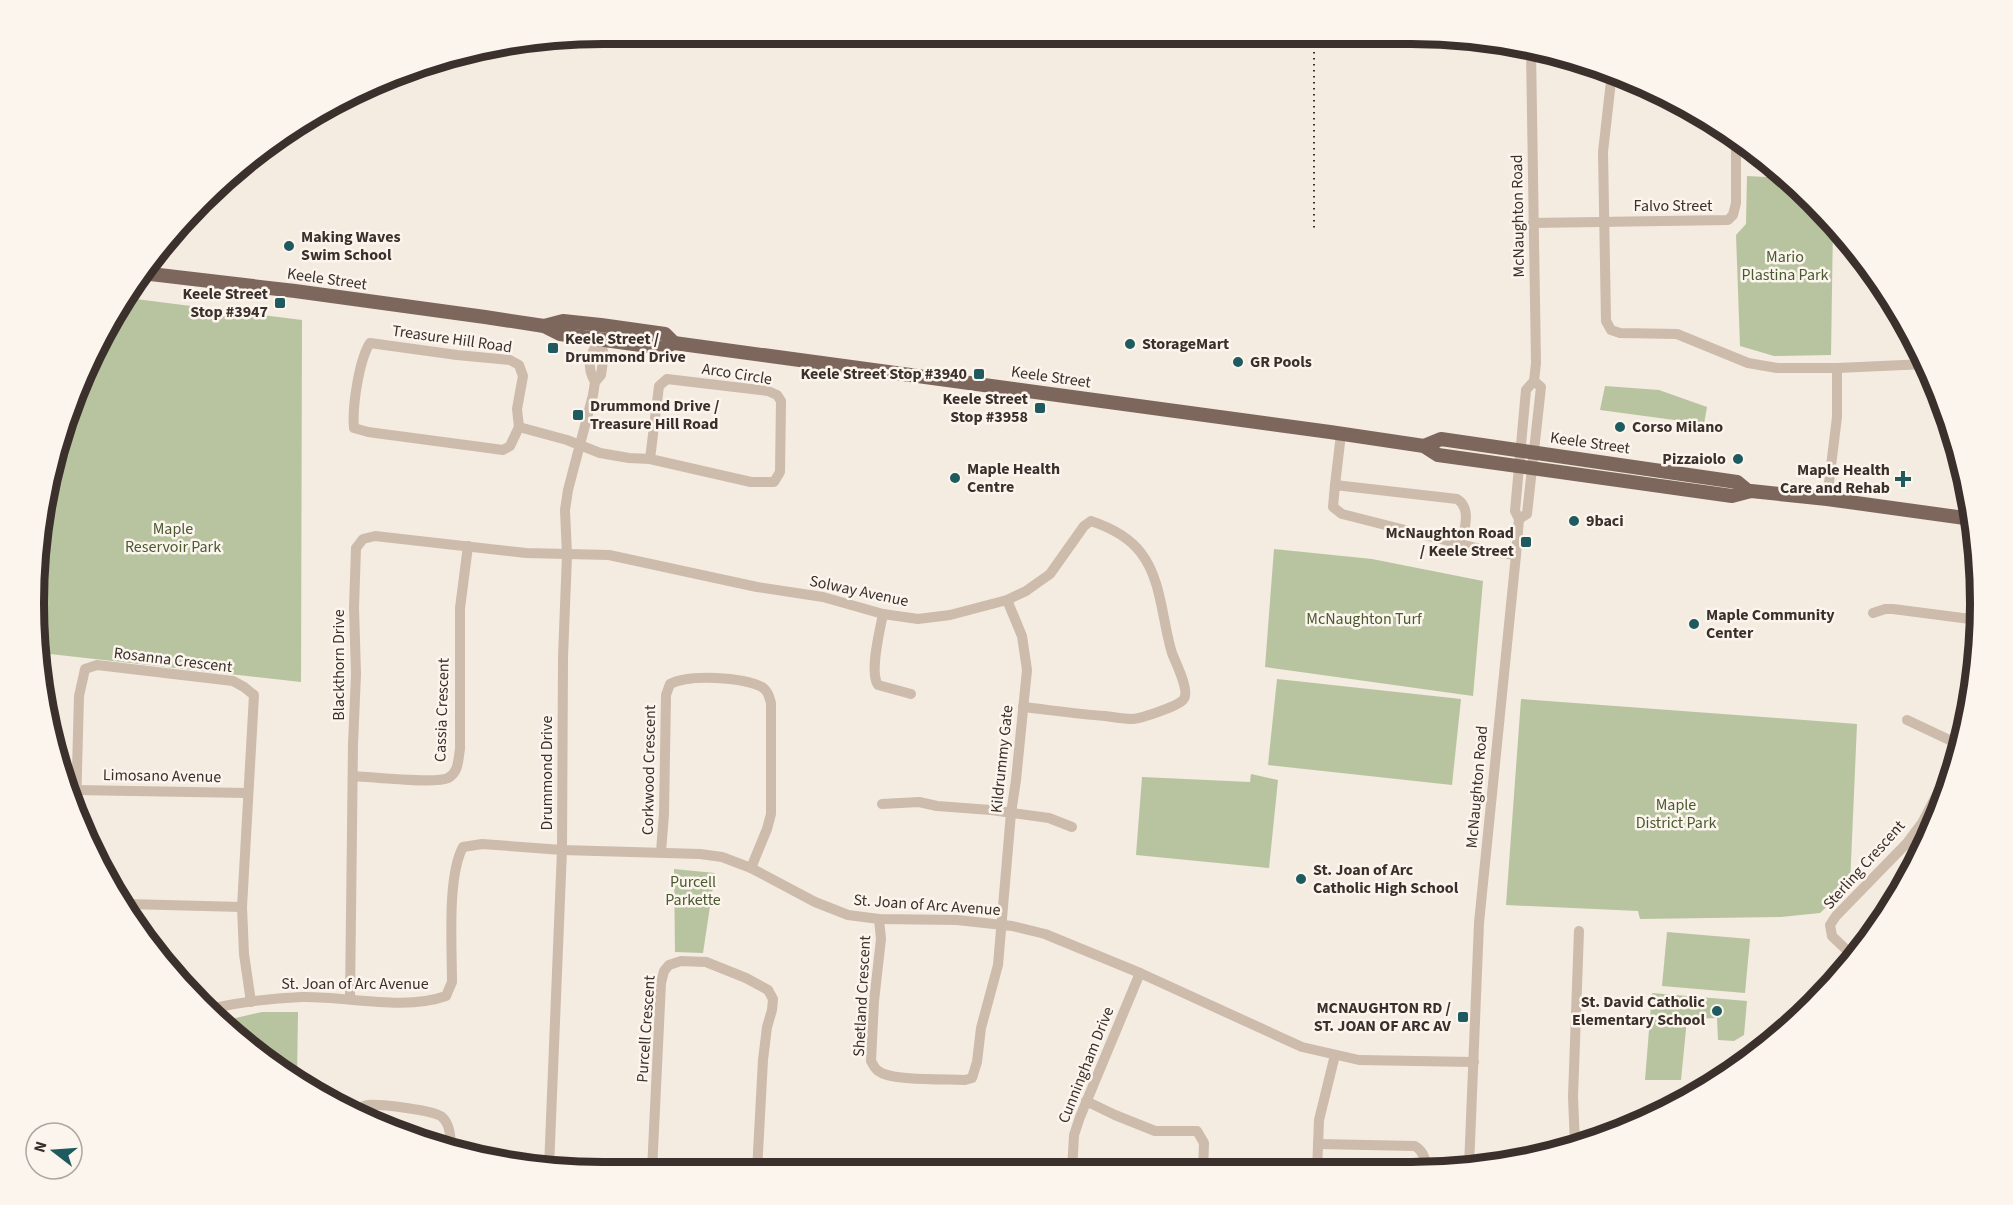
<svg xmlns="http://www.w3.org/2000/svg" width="2013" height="1205" font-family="'Source Sans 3',sans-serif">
  <rect width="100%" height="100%" fill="#f4ebe1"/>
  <!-- green -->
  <g fill="#b8c4a0">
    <polygon points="1747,176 1787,178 1813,200 1833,224 1831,355 1774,356 1740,346 1736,235 1746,224"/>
    <polygon points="128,298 302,320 301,682 41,653 33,602 63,420"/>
    <polygon points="1605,386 1659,390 1707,407 1704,424 1600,410"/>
    <polygon points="1274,549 1372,559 1483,581 1473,696 1265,667"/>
    <polygon points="1277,679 1461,699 1452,785 1268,765"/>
    <polygon points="1521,699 1857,724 1850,885 1820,913 1781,917 1640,919 1638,911 1506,905"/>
    <polygon points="1251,774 1278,780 1269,868 1136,855 1142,777 1250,782"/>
    <polygon points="674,869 715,873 703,953 675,952"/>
    <polygon points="1667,932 1750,939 1745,993 1662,986"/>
    <polygon points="1652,993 1747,1001 1744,1035 1734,1041 1718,1040 1717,1018 1687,1019 1681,1080 1645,1080"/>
    <polygon points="262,1012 298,1012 297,1081 286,1076 227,1020"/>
  </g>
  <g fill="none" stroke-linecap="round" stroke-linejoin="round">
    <!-- minor -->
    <g stroke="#cdbbac" stroke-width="10">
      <polyline points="1612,72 1603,152 1606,321 1611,330 1620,333 1677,334 1748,363 1777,368 1837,368 1926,364"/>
      <polyline points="1533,223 1728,220 1733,215 1736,203 1736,136"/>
      <polyline points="1854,254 1859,255"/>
      <path d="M 370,343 L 457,355 L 510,360 L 519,365 L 523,376 L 517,409 L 519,427 L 510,446 L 503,450 L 368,432 L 354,428 C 352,407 359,360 370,343 Z"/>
      <path d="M 595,382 C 585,365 591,354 599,339"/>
      <polyline points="519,427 567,440 600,453 629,458 650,459 751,482 774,482 780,472 781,401 777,395 768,391 667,379 659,386 650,459"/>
      <polyline points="1335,485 1341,434"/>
      <polyline points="1827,499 1837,417 1837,368"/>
      <polyline points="1519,519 1527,514 1541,387 1534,381"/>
      <path d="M 1462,544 C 1464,529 1472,508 1457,499 L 1335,485 L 1333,507 L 1342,514 L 1492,552 L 1516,555"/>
      <polyline points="1873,613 1885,609 1893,609 1978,620"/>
      <path d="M 883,614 C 880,630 869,672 878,685 L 911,694"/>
      <polyline points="1907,720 1960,745"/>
      <path d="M 353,776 C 370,777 436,784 448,778 C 459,772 458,760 460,749 L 460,608 L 468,546"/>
      <polyline points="76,790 247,793"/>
      <polyline points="882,804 919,802 937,806 991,810 1049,818 1072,827"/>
      <polyline points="76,808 79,696 85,669 97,665 233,681 244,687 254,695 242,907 244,954 251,1002"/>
      <path d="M 661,852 L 664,814 L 666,695 L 670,684 C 689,674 742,677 762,687 C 768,691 769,696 771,703 L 771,814 L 767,829 L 751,868"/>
      <polyline points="127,904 242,907"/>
      <path d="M 879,919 L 881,939 L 874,1001 L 871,1061 C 874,1066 875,1070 880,1072 C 894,1081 946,1079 965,1080 L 972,1078 L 977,1062 L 981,1028 L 998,965 L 1011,813 L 1016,780 L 1027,670 L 1022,636 L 1007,600"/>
      <polyline points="1852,955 1832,936 1830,925 1836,916 1907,843 1922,823 1956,758"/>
      <path d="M 350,999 L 353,744 L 356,674 L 354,608 L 356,548 L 363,539 L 375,536 L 526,553 L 609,555 L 757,587 L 823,597 L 883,614 L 918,619 L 950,615 L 1007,600 L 1026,591 L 1050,574 L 1084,526 L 1091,521 C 1109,527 1129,537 1141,553 C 1162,580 1162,621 1172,653 C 1176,664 1191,692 1183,700 C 1178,706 1140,719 1132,719 C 1123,719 1114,717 1105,716 C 1077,714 1050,710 1023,707"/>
      <path d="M 214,1008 C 242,1002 273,998 302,997 C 346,996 404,1011 446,996 L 452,982 C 452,947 447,876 463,847 L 482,844 L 562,850 L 700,854 L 722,857 L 751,868 L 815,902 L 848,915 L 879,919 L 957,920 L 1012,926 L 1045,934 L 1140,973 L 1302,1047 L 1359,1060 L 1474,1062"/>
      <polyline points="1086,1101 1115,1115 1155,1131 1197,1131 1204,1143 1203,1171"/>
      <path d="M 355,1110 C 359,1108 364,1105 368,1105 C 380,1104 434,1110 442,1117 C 450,1124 451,1138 451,1148"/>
      <path d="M 1318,1144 L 1415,1146 C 1424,1151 1426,1161 1427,1171"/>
      <polyline points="1575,1145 1573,1097 1579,931"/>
      <polyline points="1469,1167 1479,923 1516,555 1519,519 1515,511 1526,390 1534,381 1536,363 1531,51"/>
      <polyline points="549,1168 562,850 563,657 567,555 565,510 568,490 593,395 595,382 601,375 604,354 599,339 601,325"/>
      <polyline points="652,1171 661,983 664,971 669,965 681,961 706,962 746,978 768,990 773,999 772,1010 767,1027 763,1060 757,1171"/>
      <polyline points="1072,1171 1074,1135 1080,1117 1140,973"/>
      <polyline points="1317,1171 1319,1120 1335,1055"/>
    </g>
    <!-- major -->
    <g stroke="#7d675c" stroke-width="14">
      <polyline points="142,273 295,291 485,317 544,326 560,334 663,348 674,343 1330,432 1424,446 1438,455 1732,496 1751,491 1827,499 1972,519"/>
      <polyline points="544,326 563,321 601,325 665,334 674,343"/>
      <polyline points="1424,446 1441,439 1737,482 1748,491"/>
    </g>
    <!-- rail -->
    <polyline stroke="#3b302b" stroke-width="2" stroke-dasharray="1.5 4.5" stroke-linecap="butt" points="1314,34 1314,228"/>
  </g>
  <!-- markers -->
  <g fill="#1f5a5e" stroke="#fbf5ee" stroke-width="2">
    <circle cx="289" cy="246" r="6"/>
    <rect x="274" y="297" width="12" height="12" rx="3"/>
    <circle cx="1130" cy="344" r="6"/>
    <rect x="547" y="342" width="12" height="12" rx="3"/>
    <circle cx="1238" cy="362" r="6"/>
    <rect x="973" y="368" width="12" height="12" rx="3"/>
    <rect x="1034" y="402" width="12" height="12" rx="3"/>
    <rect x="572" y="409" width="12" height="12" rx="3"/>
    <circle cx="1620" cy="427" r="6"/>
    <circle cx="1738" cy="459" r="6"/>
    <circle cx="955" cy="478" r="6"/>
    <path d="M1900 470h6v6h6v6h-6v6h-6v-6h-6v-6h6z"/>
    <circle cx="1574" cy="521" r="6"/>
    <rect x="1520" y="536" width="12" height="12" rx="3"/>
    <circle cx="1694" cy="624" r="6"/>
    <circle cx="1301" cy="879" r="6"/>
    <circle cx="1717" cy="1011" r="6"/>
    <rect x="1457" y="1011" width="12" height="12" rx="3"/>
  </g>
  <g text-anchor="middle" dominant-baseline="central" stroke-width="5" stroke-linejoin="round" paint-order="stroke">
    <!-- street labels -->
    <g font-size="16" fill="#3b302b" stroke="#fbf5ee">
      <text x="1673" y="206">Falvo Street</text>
      <text transform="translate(1518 216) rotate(-91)">McNaughton Road</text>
      <text transform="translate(327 279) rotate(8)">Keele Street</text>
      <text transform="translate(452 339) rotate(8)">Treasure Hill Road</text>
      <text transform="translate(737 374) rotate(9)">Arco Circle</text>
      <text transform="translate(1051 377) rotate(8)">Keele Street</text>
      <text transform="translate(1590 443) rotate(8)">Keele Street</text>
      <text transform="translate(859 591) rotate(12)">Solway Avenue</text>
      <text transform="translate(173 660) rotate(7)">Rosanna Crescent</text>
      <text transform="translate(339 665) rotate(-90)">Blackthorn Drive</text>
      <text transform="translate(442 710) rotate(-88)">Cassia Crescent</text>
      <text transform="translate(1002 759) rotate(-84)">Kildrummy Gate</text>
      <text transform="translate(649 770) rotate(-89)">Corkwood Crescent</text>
      <text transform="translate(547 773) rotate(-90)">Drummond Drive</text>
      <text transform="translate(162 776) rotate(1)">Limosano Avenue</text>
      <text transform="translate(1477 787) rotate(-85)">McNaughton Road</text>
      <text transform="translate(1864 865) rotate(-48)">Sterling Crescent</text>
      <text transform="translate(927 905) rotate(4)">St. Joan of Arc Avenue</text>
      <text x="355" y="984">St. Joan of Arc Avenue</text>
      <text transform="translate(862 996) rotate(-87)">Shetland Crescent</text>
      <text transform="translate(646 1029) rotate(-86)">Purcell Crescent</text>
      <text transform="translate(1086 1065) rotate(-68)">Cunningham Drive</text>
    </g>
    <!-- poi labels -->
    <g font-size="16" font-weight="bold" fill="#3b302b" stroke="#fbf5ee" text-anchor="start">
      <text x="301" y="237">Making Waves<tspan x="301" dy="18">Swim School</tspan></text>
      <text x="268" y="294" text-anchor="end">Keele Street<tspan x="268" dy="18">Stop #3947</tspan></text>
      <text x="565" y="339">Keele Street /<tspan x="565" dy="18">Drummond Drive</tspan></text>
      <text x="1142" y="344">StorageMart</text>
      <text x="1250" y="362">GR Pools</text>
      <text x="967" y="374" text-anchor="end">Keele Street Stop #3940</text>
      <text x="1028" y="399" text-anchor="end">Keele Street<tspan x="1028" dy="18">Stop #3958</tspan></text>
      <text x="590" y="406">Drummond Drive /<tspan x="590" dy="18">Treasure Hill Road</tspan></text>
      <text x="1632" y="427">Corso Milano</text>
      <text x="1726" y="459" text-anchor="end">Pizzaiolo</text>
      <text x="967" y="469">Maple Health<tspan x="967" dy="18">Centre</tspan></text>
      <text x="1890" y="470" text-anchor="end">Maple Health<tspan x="1890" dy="18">Care and Rehab</tspan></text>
      <text x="1586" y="521">9baci</text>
      <text x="1514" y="533" text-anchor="end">McNaughton Road<tspan x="1514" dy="18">/ Keele Street</tspan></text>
      <text x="1706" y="615">Maple Community<tspan x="1706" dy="18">Center</tspan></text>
      <text x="1313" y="870">St. Joan of Arc<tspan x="1313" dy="18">Catholic High School</tspan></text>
      <text x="1705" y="1002" text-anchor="end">St. David Catholic<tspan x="1705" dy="18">Elementary School</tspan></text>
      <text x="1451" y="1008" text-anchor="end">MCNAUGHTON RD /<tspan x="1451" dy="18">ST. JOAN OF ARC AV</tspan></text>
    </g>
    <!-- park labels -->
    <g font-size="16" fill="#4a5a2e" stroke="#fbf5ee">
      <text x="1785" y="257">Mario<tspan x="1785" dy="18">Plastina Park</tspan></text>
      <text x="173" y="529">Maple<tspan x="173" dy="18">Reservoir Park</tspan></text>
      <text x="1364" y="619">McNaughton Turf</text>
      <text x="1676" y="805">Maple<tspan x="1676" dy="18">District Park</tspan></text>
      <text x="693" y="882">Purcell<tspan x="693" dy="18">Parkette</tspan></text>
    </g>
  </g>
  <!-- crop -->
  <path d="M0 0H2013V1205H0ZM603 44H1411A559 559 0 0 1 1970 603V603A559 559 0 0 1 1411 1162H603A559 559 0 0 1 44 603V603A559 559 0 0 1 603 44Z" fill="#fbf5ee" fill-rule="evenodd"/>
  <path fill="none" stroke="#3b302b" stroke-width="8" d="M603 44H1411A559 559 0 0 1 1970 603V603A559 559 0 0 1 1411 1162H603A559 559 0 0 1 44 603V603A559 559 0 0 1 603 44Z"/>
  <!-- north arrow -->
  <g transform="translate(54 1151) rotate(287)"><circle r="28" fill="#fbf5ee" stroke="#aea6a0" stroke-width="1.5"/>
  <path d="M0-4.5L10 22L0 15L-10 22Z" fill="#1f5a5e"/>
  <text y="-9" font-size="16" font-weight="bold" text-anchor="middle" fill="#3b302b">N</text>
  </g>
</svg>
